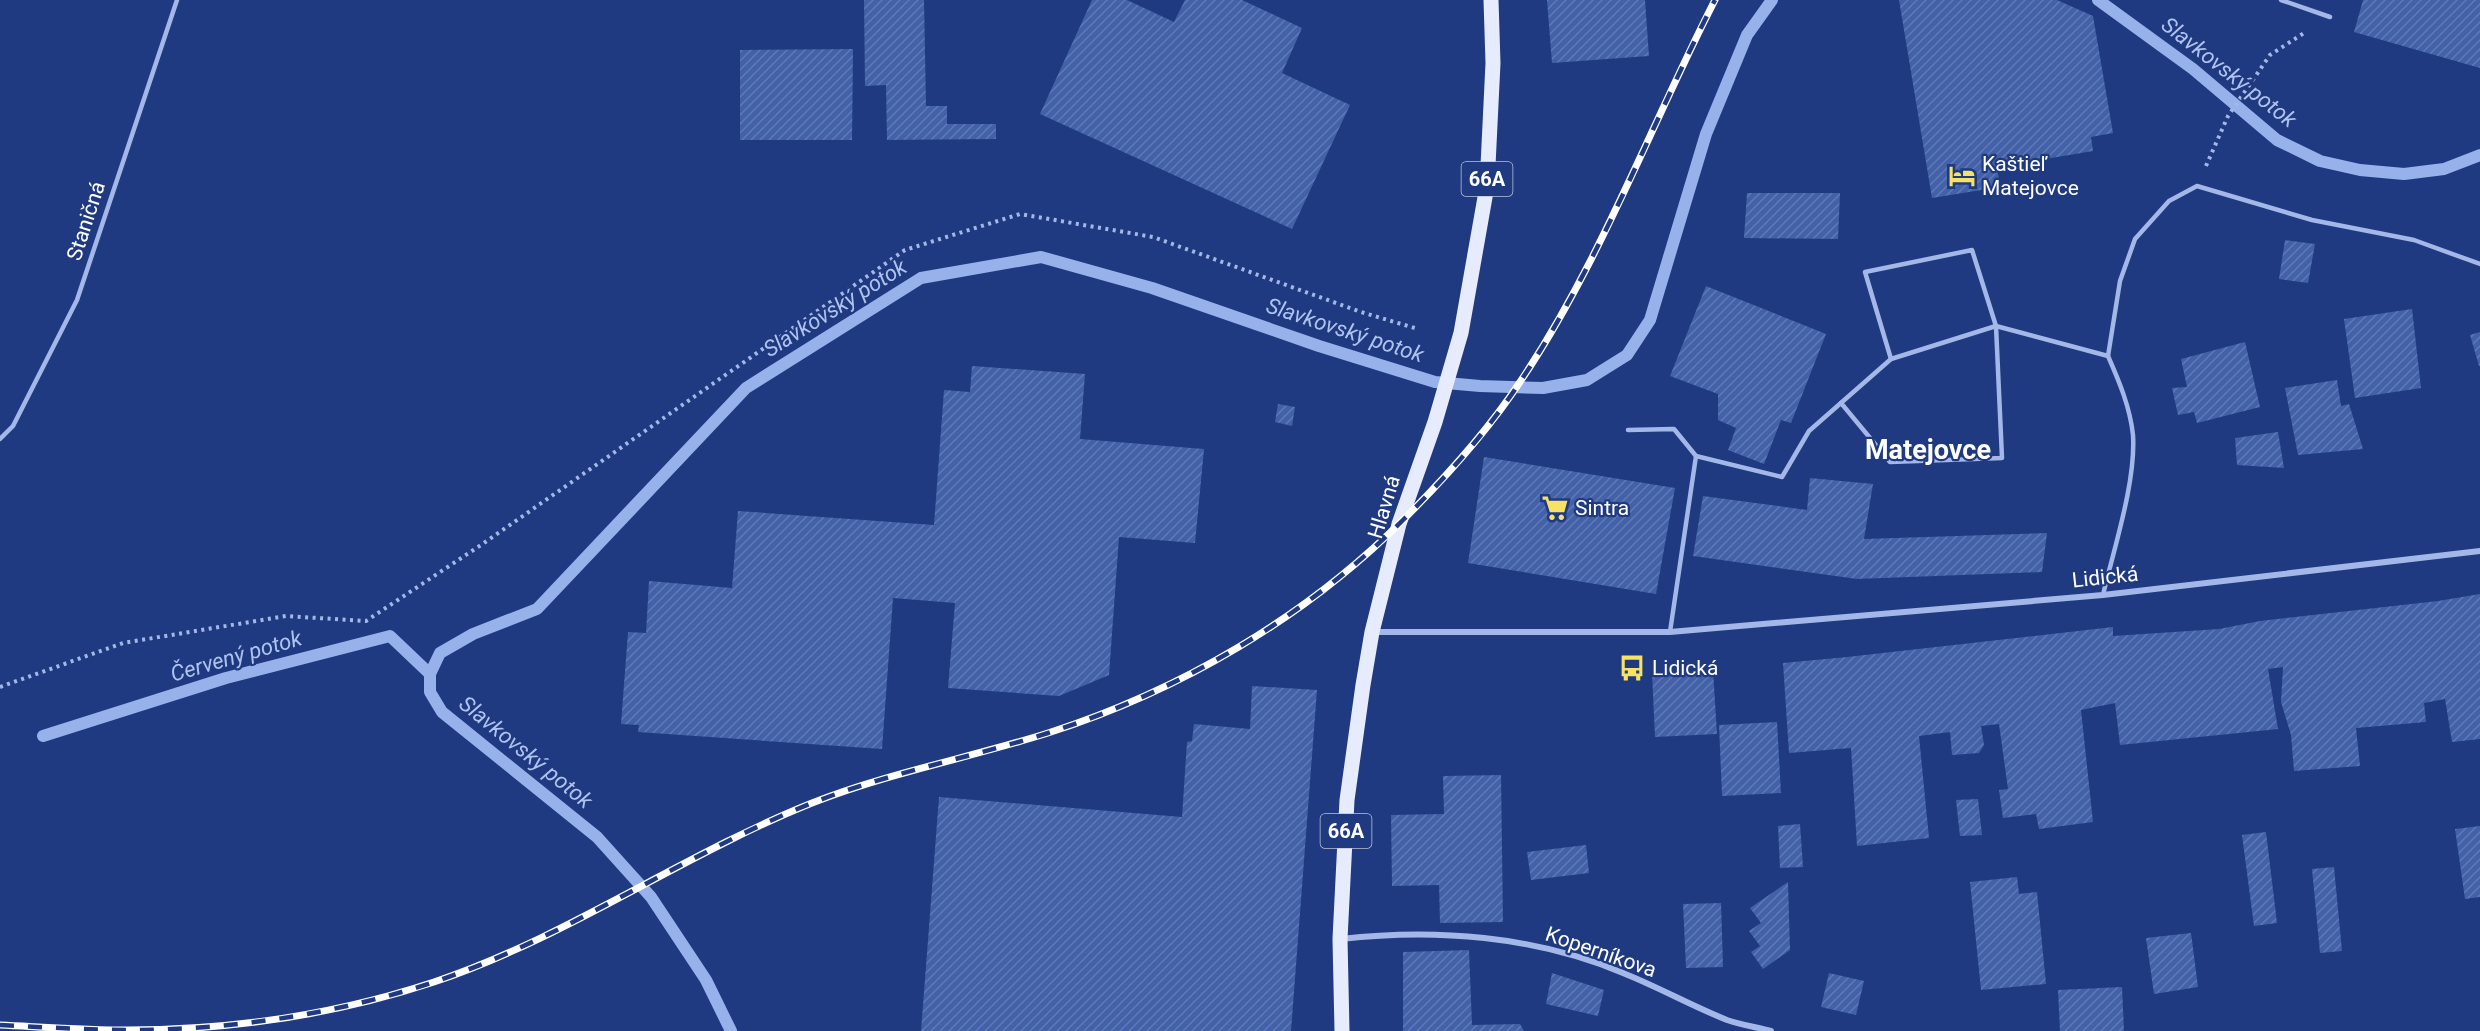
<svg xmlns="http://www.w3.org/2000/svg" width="2480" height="1031" font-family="Roboto,sans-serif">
  <defs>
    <pattern id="building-hatch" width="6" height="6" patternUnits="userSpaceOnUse" patternTransform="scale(1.5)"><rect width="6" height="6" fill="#4361a8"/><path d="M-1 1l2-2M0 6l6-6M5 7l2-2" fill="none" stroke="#5f79b5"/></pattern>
  </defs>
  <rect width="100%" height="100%" fill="#1f3a80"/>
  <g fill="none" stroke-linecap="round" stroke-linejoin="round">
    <!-- stream -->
    <g stroke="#97b1ea" stroke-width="12">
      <polyline points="2098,0 2193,69 2277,140 2320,161 2360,170 2404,174 2444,169 2480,155"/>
      <polyline points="43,736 226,678 390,636 430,674"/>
      <polyline points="731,1031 706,980 651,897 597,837 442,712 430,692 430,674 440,653 473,634 537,609 746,388 921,278 1041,257 1152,288 1319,346 1435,382 1480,386 1543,388 1587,380 1627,355 1650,320 1706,134 1747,35 1772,0"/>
    </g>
  </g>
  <!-- building -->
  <g fill="url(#building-hatch)">
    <polygon points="864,0 924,0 926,106 947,106 947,124 996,124 996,139 887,140 886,85 865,86"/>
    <polygon points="1092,0 1127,0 1174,22 1185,0 1242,0 1302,28 1282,73 1350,105 1292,229 1040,114"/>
    <polygon points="1547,0 1645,0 1649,56 1552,63"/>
    <polygon points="1899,0 2057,0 2093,16 2113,133 2091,137 2093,151 1997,167 2000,187 1932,198"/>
    <polygon points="2363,0 2480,0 2480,68 2354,32"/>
    <polygon points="853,49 852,140 740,140 740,50"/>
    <polygon points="1747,193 1840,193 1838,239 1744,238"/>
    <polygon points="2285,240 2315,244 2308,283 2279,279"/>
    <polygon points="1706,286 1826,334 1791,423 1781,420 1764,464 1728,450 1736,428 1718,420 1718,394 1670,376"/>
    <polygon points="2412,309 2421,388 2355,398 2344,319"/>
    <polygon points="2480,332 2480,366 2479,366 2470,335"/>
    <polygon points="2245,342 2260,407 2197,423 2194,412 2178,415 2172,388 2187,387 2181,359"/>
    <polygon points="972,366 1085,374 1080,439 1204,449 1195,543 1119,537 1109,675 1059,696 948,688 955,603 893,598 882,749 638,732 639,725 621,724 628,632 646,633 649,581 732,588 738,511 934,525 944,390 970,392"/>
    <polygon points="2337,380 2341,406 2349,404 2363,449 2298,455 2285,388"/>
    <polygon points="1278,404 1295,407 1292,426 1275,422"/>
    <polygon points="2278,432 2284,468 2237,465 2235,438"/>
    <polygon points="1484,457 1675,488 1656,594 1468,563"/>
    <polygon points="1810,478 1873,484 1864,539 2047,533 2042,572 1857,579 1693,556 1703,496 1807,510"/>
    <polygon points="2480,594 2480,739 2452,742 2445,699 2424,703 2426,722 2356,728 2360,766 2294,771 2291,735 2281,702 2283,667 2268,669 2278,729 2120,745 2115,703 2081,710 2093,822 2039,829 2036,814 2003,818 1999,790 2008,789 1999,724 1981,726 1984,745 1979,753 1952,755 1950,732 1919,736 1929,838 1857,846 1851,748 1789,753 1783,663 1847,657 2113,627 2113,636 2219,629 2260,621 2438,601"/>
    <polygon points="1713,670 1717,734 1655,737 1652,673"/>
    <polygon points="1252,686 1317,690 1291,1031 921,1031 939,797 1182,817 1187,742 1192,741 1194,724 1250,729"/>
    <polygon points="1777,722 1781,793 1722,796 1719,725"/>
    <polygon points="1501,775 1503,922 1440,923 1439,885 1392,886 1391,815 1444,814 1443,776"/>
    <polygon points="1978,799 1982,835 1960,836 1956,800"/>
    <polygon points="1800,824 1803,867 1780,868 1778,826"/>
    <polygon points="2480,826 2480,897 2465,899 2455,829"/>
    <polygon points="2266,832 2277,923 2254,926 2242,835"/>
    <polygon points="1586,845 1589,873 1531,880 1527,852"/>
    <polygon points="2334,867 2342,951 2320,953 2312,869"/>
    <polygon points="2017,877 2019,894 2037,892 2046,984 1981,990 1970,882"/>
    <polygon points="1788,882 1790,950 1763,969 1751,952 1760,946 1749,931 1761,923 1750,908"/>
    <polygon points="1721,903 1723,967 1686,968 1683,904"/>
    <polygon points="2191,933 2198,987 2154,994 2146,938"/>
    <polygon points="1469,950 1472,1025 1520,1024 1524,1031 1403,1031 1403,952"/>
    <polygon points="1552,973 1604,990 1598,1016 1546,1004"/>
    <polygon points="1829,973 1864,981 1856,1015 1821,1007"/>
    <polygon points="2122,987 2124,1031 2060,1031 2058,990"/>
  </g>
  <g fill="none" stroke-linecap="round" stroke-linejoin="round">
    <!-- path -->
    <g stroke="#a3b8e8" stroke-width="4" stroke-dasharray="3 4.5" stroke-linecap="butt">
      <polyline points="2206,166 2228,116 2270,55 2304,33"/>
      <polyline points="0,687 123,643 286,616 366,621 484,543 905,250 1020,214 1153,237 1361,312 1418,329"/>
    </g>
    <!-- lane -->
    <g stroke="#a3b8e8" stroke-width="4.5">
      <polyline points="2281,0 2330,17"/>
      <polyline points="2108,356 2120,281 2135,239 2169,201 2197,186 2312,220 2414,240 2480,264"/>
      <polyline points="1841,403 1890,462 2002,458 1996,326 1972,250 1865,272 1891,359"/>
      <polyline points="1628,430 1674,429 1696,456"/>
      <polyline points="0,439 13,426 77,300 177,0"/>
      <path d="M 1670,632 L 1696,456 L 1782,477 L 1809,431 L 1891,359 L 1996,326 L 2108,356 C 2119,381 2130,407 2133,435 C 2136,482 2114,548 2103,595"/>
    </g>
    <!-- street -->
    <g stroke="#a3b8e8" stroke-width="6">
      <polyline points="1372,632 1670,632 2103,595 2480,551"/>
      <path d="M 1341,939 C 1435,928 1535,936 1623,973 C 1658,987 1692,1006 1727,1020 C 1741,1025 1757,1027 1771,1031"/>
    </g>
    <!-- primary -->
    <polyline stroke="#e6ecfe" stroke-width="15" points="1342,1031 1340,939 1347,800 1363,685 1372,632 1399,524 1435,422 1461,333 1487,186 1493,63 1491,0"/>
    <!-- rail casing -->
    <g stroke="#fff" stroke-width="7">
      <path id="rail" d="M 0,1025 C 43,1027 86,1030 128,1030 C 231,1030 337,1014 434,982 C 566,938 682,855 812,803 C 888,773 969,758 1048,733 C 1179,691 1305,618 1403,520 C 1445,478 1487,432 1520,382 C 1600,263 1650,127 1715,0"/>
    </g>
    <!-- rail -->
    <use href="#rail" stroke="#1f3a80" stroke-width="4.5" stroke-dasharray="14" stroke-linecap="butt"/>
  </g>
  <!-- icons -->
  <defs>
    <g id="hotel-bare" transform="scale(2.07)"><path d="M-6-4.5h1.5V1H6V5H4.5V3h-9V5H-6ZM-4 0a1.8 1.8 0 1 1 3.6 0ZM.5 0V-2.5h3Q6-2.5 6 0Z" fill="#f7e263" stroke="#1f3a80" stroke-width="2.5" paint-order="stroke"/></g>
    <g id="supermarket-bare" transform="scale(2.07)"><path d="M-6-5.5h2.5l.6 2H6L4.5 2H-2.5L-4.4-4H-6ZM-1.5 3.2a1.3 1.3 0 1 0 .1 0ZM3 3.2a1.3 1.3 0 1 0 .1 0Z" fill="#f7e263" stroke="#1f3a80" stroke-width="2.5" paint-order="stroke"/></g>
    <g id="bus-bare" transform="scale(2.07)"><path d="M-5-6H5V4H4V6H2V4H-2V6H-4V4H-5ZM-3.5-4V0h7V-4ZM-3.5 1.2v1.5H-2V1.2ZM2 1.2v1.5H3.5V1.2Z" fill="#f7e263" stroke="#1f3a80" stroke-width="2.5" paint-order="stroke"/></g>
  </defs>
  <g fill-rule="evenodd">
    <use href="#hotel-bare" x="1962" y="176"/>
    <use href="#supermarket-bare" x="1555" y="508"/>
    <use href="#bus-bare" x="1632" y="668"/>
  </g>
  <g text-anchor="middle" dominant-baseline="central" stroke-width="4.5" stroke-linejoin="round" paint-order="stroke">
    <!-- shield labels -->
    <g fill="#1f3a80" stroke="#bcc4d9" stroke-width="1.5">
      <rect x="1461.5" y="162" width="51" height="34" rx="4.5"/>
      <rect x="1320.5" y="814" width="51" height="34" rx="4.5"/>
    </g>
    <g font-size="20" font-weight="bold" fill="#fff">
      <text x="1487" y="179">66A</text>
      <text x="1346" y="831">66A</text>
    </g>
    <!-- poi labels -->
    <g font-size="21" fill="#fff" stroke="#1f3a80" text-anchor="start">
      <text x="1982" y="164">Kaštieľ<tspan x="1982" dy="24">Matejovce</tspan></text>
      <text x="1575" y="508">Sintra</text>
      <text x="1652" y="668">Lidická</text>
    </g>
    <!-- street labels -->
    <g font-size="21" fill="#fff" stroke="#1f3a80">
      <text transform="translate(86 221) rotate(-72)">Staničná</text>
      <text transform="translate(1384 507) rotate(-73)">Hlavná</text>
      <text transform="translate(2105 577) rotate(-6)">Lidická</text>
      <text transform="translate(1601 952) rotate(19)">Koperníkova</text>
    </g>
    <!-- water labels -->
    <g font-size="22" font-style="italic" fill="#afc3f0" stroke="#1f3a80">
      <text transform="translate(2229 72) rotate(38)">Slavkovský potok</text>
      <text transform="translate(835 308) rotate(-32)">Slavkovský potok</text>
      <text transform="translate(1345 330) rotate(18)">Slavkovský potok</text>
      <text transform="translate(236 656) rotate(-16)">Červený potok</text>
      <text transform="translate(526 752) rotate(39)">Slavkovský potok</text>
    </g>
    <!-- district labels -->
    <g font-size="27" font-weight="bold" fill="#fff" stroke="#1f3a80">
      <text x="1928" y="450">Matejovce</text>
    </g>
  </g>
</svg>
